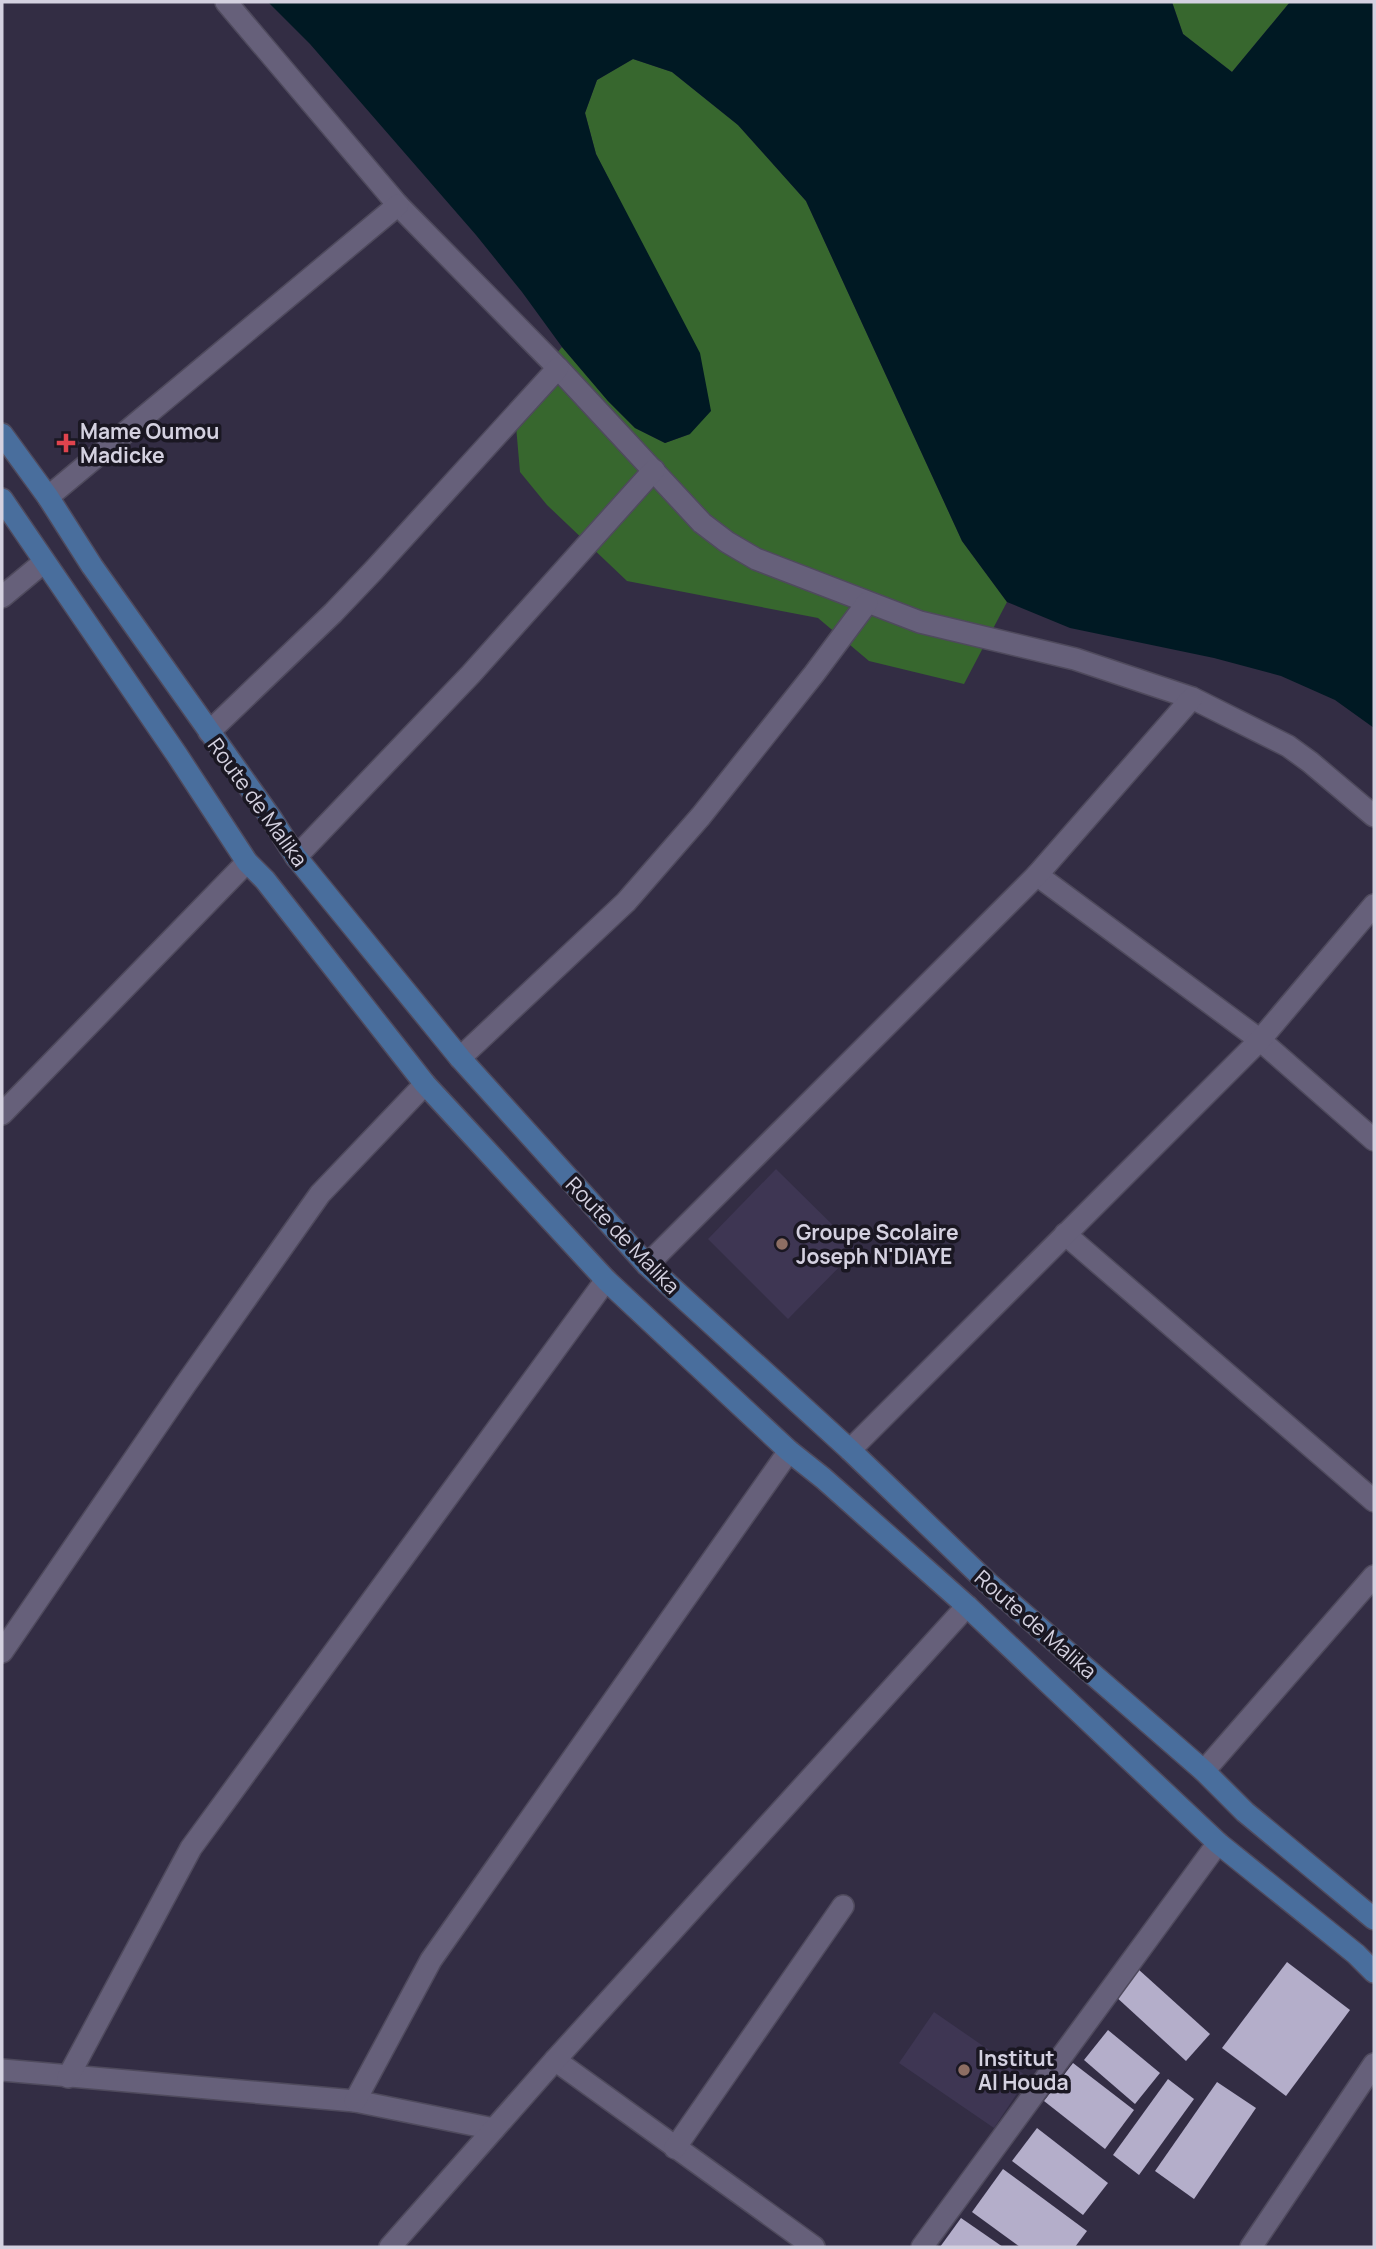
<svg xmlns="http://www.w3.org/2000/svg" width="1376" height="2249" font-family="Manrope,sans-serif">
  <rect width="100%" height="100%" fill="#332d44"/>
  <!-- built -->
  <g fill="#3e3653">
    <polygon points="776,1169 857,1249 788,1319 708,1239"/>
    <polygon points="934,2012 1028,2077 994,2128 899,2063"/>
  </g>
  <!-- forest -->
  <g fill="#37672e">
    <polygon points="1172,2 1290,2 1232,72 1183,34"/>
    <polygon points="633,59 672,72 738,125 806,201 962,541 1007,602 964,684 869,661 818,618 627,581 547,505 520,472 514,403 562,347 608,401 635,428 665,443 690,434 620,201 596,154 585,113 597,80"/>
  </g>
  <!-- water -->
  <polygon fill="#001923" points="268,2 1172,2 1183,34 1232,72 1290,2 1374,2 1374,728 1335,700 1281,676 1214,658 1070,628 1007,602 962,541 806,201 738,125 672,72 633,59 597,80 585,113 596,154 700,353 711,411 690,434 665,443 635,428 608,401 562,347 522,292 476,235 310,44"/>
  <!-- building -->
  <g fill="#b4aeca">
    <polygon points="1287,1962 1350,2010 1286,2096 1222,2048"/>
    <polygon points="1138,1969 1210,2034 1186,2061 1114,1995"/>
    <polygon points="1108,2030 1160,2073 1135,2104 1084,2060"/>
    <polygon points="1073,2063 1134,2110 1105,2149 1044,2101"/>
    <polygon points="1168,2079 1194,2099 1139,2175 1113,2155"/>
    <polygon points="1217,2082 1256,2108 1194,2199 1155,2171"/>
    <polygon points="1037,2128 1108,2183 1083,2215 1012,2161"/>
    <polygon points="1003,2169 1087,2231 1075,2247 1020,2247 972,2212"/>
    <polygon points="961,2218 1003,2247 940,2247"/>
  </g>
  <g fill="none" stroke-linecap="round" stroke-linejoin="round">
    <!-- street casing -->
    <g stroke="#4f4a5d" stroke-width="24">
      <g id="street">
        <polyline points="226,2 398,205 558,368 702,523 727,542 756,559 920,622 1075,659 1192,698 1288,746 1310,762 1374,816"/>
        <polyline points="48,497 398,205"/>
        <polyline points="2,597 44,562"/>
        <polyline points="209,732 333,613 374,570 558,368"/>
        <polyline points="296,857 471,674 654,470"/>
        <polyline points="1037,875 1260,1040 1374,1140"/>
        <polyline points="460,1058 626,902 701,816 814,674 867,603"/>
        <polyline points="2,1114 247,862"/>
        <polyline points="1065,1234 1374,1501"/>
        <polyline points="647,1265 1037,875 1192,698"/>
        <polyline points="850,1450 1260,1040 1374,905"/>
        <polyline points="2,1652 185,1385 320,1194 425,1084"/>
        <polyline points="1204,1771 1374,1576"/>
        <polyline points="555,2060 814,2247"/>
        <polyline points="2,2070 355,2101 494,2129"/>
        <polyline points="68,2077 191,1848 606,1280"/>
        <polyline points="355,2101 431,1960 789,1451"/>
        <polyline points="675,2148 843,1906"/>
        <polyline points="390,2247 555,2060 967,1606"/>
        <polyline points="922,2247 1218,1843"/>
        <polyline points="1251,2247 1374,2064"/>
      </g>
    </g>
    <!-- secondary casing -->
    <g stroke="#4f4a5d" stroke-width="24">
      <g id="secondary">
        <polyline points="2,434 48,497 92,566 271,818 296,857 460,1058 647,1265 850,1450 988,1583 1204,1771 1245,1812 1374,1919"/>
        <polyline points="2,499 177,755 247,862 265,880 425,1084 606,1280 789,1451 823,1478 967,1606 1218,1843 1356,1954 1374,1972"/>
      </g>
    </g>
    <!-- street -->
    <use href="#street" stroke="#66607a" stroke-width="21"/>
    <!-- secondary -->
    <use href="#secondary" stroke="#496e9d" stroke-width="21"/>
  </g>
  <!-- markers -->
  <path fill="#e0444e" stroke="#1a1722" stroke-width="2.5" d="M62.5 432.5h7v7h7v7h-7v7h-7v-7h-7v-7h7z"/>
  <g fill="#8d6e63" stroke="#1a1722" stroke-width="2.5">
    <circle cx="782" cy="1244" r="7"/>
    <circle cx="964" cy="2070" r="7"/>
  </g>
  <g text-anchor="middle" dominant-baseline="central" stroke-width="7" stroke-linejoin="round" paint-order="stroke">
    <!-- poi labels -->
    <g font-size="21" font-weight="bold" fill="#d4d1e0" stroke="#1a1722" text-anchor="start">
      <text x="80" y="431">Mame Oumou<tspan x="80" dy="24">Madicke</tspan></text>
      <text x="796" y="1232">Groupe Scolaire<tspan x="796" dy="24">Joseph N'DIAYE</tspan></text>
      <text x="978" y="2058">Institut<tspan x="978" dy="24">Al Houda</tspan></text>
    </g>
    <!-- street labels -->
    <g font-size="21" fill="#d4d1e0" stroke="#1a1722">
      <text transform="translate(258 802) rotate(54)">Route de Malika</text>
      <text transform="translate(623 1235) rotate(46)">Route de Malika</text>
      <text transform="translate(1036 1624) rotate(41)">Route de Malika</text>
    </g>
  </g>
  <!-- border -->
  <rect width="1376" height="2249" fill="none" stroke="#d4d1e0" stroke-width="7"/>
</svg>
